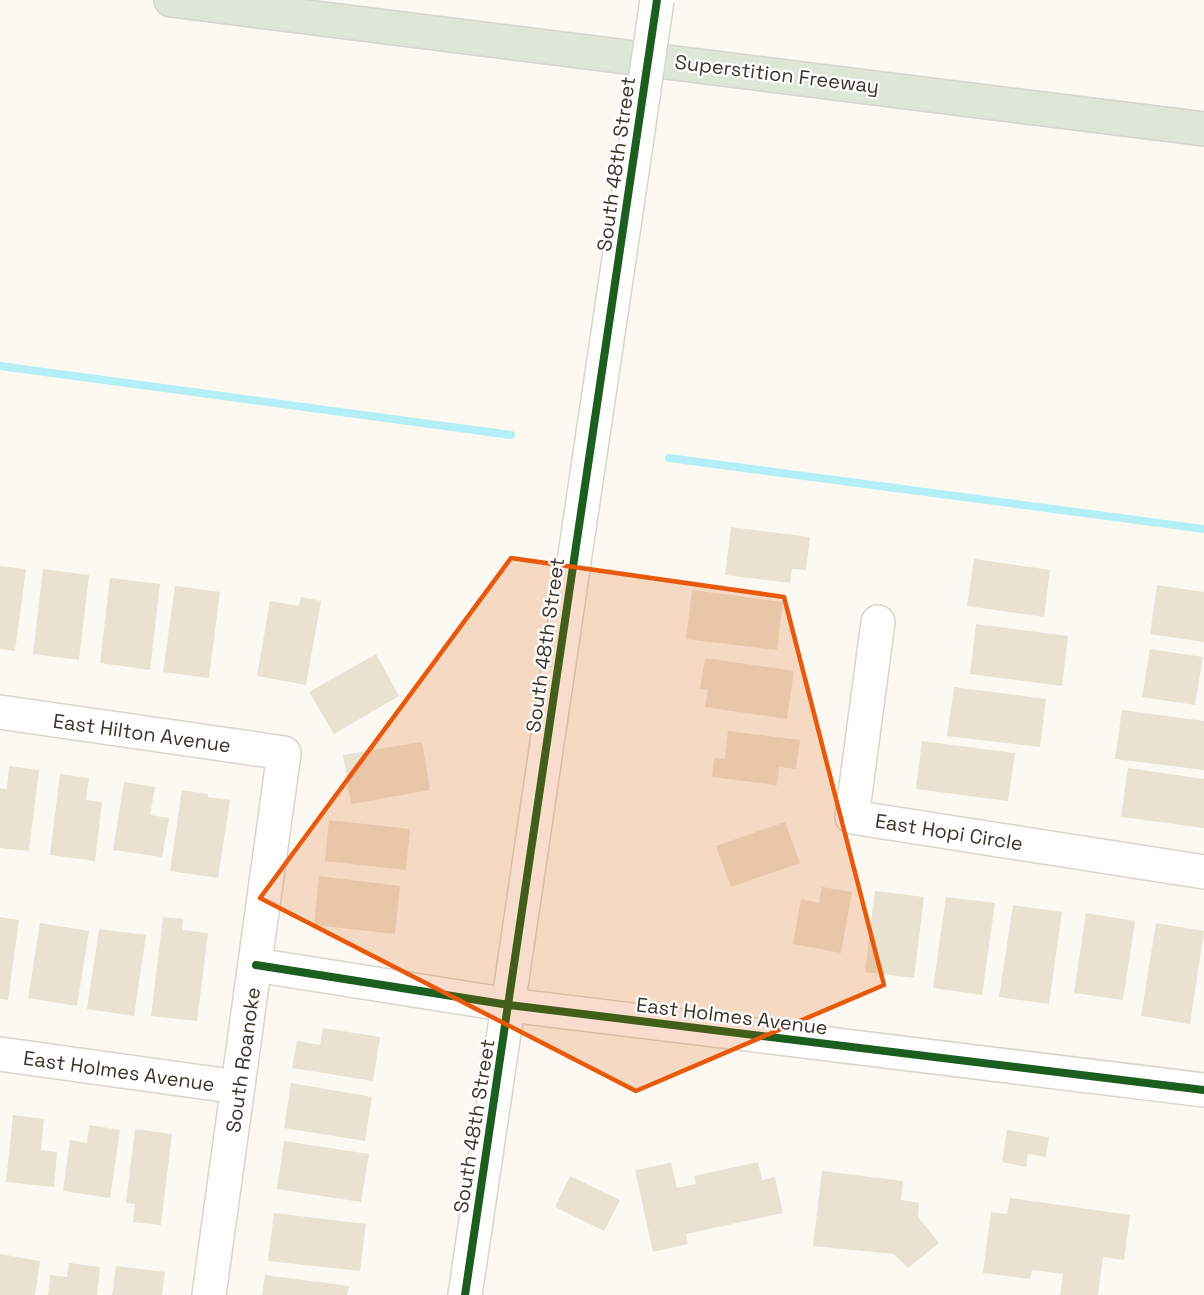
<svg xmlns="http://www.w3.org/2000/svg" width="1204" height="1295" font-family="'Space Grotesk',sans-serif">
  <rect width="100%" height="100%" fill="#fbf9f2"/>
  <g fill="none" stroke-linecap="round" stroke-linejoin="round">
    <!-- stream -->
    <g stroke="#b4eff6" stroke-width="8">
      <polyline points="0,366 511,435"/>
      <polyline points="669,458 1204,529"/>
    </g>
  </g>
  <!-- building -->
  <g fill="#e9e2d0">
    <polygon points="731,527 810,537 806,570 792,569 790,583 725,575"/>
    <polygon points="974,559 1050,570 1044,617 967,606"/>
    <polygon points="0,566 26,569 15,651 0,649"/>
    <polygon points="43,569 89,575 79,660 33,654"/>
    <polygon points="110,578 160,584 150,670 100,663"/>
    <polygon points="1157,585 1204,592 1204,642 1150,634"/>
    <polygon points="175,586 220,592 209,678 163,672"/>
    <polygon points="692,590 783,602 777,650 686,639"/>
    <polygon points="301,597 321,601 306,685 257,676 270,601 299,606"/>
    <polygon points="976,624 1068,636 1062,686 970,674"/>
    <polygon points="1150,649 1203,657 1195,705 1142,697"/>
    <polygon points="376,654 399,696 334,734 309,692"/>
    <polygon points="705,658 794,671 787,719 705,707 708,690 700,689"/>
    <polygon points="954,687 1046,699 1040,747 947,736"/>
    <polygon points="1122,710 1204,721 1204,770 1115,759"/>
    <polygon points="728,731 800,740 796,769 779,767 777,785 712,777 714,758 725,759"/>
    <polygon points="922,741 1015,753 1008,801 916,789"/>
    <polygon points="422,742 430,790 351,804 343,755"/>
    <polygon points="9,766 39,770 29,851 0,848 0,788 7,789"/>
    <polygon points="1128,768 1204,779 1204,828 1121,817"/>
    <polygon points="60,774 89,778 86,800 102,802 95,861 50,855"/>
    <polygon points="124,782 155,787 150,815 169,818 162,857 113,850"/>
    <polygon points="182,790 208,794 208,797 230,800 218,878 170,871"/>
    <polygon points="329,820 410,829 406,870 325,861"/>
    <polygon points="785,822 800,863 731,887 716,846"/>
    <polygon points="319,876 400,886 395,934 314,925"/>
    <polygon points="822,887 852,892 841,953 793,944 801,899 819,903"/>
    <polygon points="875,891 924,897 914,978 865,972"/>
    <polygon points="946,897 995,903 982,995 933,988"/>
    <polygon points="1013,905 1062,912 1049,1004 999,997"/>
    <polygon points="1086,913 1135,921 1123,1000 1074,993"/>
    <polygon points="0,917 19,920 8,1000 0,999"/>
    <polygon points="163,917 183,919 182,930 208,933 197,1021 151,1016"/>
    <polygon points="40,923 89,931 77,1006 28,998"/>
    <polygon points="1156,923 1204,931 1190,1024 1141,1016"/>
    <polygon points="99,929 146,935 134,1016 87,1009"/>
    <polygon points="323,1028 380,1037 373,1081 292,1068 297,1041 320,1045"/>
    <polygon points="291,1083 372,1097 365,1141 284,1128"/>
    <polygon points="13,1115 44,1119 41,1150 57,1152 54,1187 6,1182"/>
    <polygon points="89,1125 120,1130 110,1198 63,1191 70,1140 87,1143"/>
    <polygon points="135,1129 172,1134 161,1225 133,1222 135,1204 126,1203"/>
    <polygon points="1007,1130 1049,1137 1046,1157 1028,1154 1026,1167 1002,1162"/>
    <polygon points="284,1141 369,1154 361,1202 277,1189"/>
    <polygon points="758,1162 762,1180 775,1177 783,1213 686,1234 688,1244 653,1252 635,1170 671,1163 677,1188 696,1184 694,1176"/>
    <polygon points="822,1171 903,1181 901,1200 919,1203 918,1217 939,1243 908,1268 894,1254 813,1246"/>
    <polygon points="570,1176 620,1200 604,1231 555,1207"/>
    <polygon points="1010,1198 1130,1215 1124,1260 1103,1257 1098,1295 1060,1295 1063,1274 1032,1270 1030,1279 983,1273 991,1212 1007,1214"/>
    <polygon points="274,1213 366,1224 360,1271 268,1261"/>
    <polygon points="0,1254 40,1261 35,1295 0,1295"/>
    <polygon points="69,1263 100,1267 97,1295 48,1295 50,1275 67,1277"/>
    <polygon points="116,1266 165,1272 162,1295 112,1295"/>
    <polygon points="265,1275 349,1286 347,1295 262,1295"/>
  </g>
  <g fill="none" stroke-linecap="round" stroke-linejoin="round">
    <!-- minor casing -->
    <g stroke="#d8d5cb" stroke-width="36">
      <g id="minor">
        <polyline points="878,622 852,817 1204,872"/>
        <polyline points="0,712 284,753 209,1295"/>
        <polyline points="256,965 509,1005 1204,1090"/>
        <polyline points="0,1054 238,1087"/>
        <polyline points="465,1295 634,158"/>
      </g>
    </g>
    <!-- highway casing -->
    <g stroke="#d6d4d0" stroke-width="36">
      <polyline id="highway" points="171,0 1204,129"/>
    </g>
    <!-- minor -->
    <use href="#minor" stroke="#fefefd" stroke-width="33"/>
    <!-- highway -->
    <use href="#highway" stroke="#dee6d7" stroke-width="33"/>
    <!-- minor-bridge casing -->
    <g stroke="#d8d5cb" stroke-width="36" stroke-linecap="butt">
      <polyline id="minor-bridge" points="634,158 657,0"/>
    </g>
    <!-- minor-bridge -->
    <use href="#minor-bridge" stroke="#fefefd" stroke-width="33"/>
    <!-- cycleway casing -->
    <g stroke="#fff" stroke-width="11">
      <g id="cycleway">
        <polyline points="256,965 509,1005 1204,1090"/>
        <polyline points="465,1295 657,0"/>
      </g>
    </g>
    <!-- cycleway -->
    <use href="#cycleway" stroke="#1b5e20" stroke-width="8"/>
  </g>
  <!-- marked area -->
  <path fill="#e8590c" fill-opacity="0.2" stroke="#e8590c" stroke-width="4.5" stroke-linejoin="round" d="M 511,558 L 784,597 L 884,985 L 636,1091 L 260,898 Z"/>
  <g text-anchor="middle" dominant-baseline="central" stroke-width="4.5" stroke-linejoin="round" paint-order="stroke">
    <!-- street labels -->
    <g font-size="20" fill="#3b362a" stroke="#fff">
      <text transform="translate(777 74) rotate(7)">Superstition Freeway</text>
      <text transform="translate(616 164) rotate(-82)">South 48th Street</text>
      <text transform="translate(545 645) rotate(-82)">South 48th Street</text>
      <text transform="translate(142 733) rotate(8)">East Hilton Avenue</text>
      <text transform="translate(949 832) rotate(9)">East Hopi Circle</text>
      <text transform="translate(732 1016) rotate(7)">East Holmes Avenue</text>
      <text transform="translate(243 1060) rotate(-82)">South Roanoke</text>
      <text transform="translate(119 1071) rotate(8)">East Holmes Avenue</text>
      <text transform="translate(474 1126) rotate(-81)">South 48th Street</text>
    </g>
  </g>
</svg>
